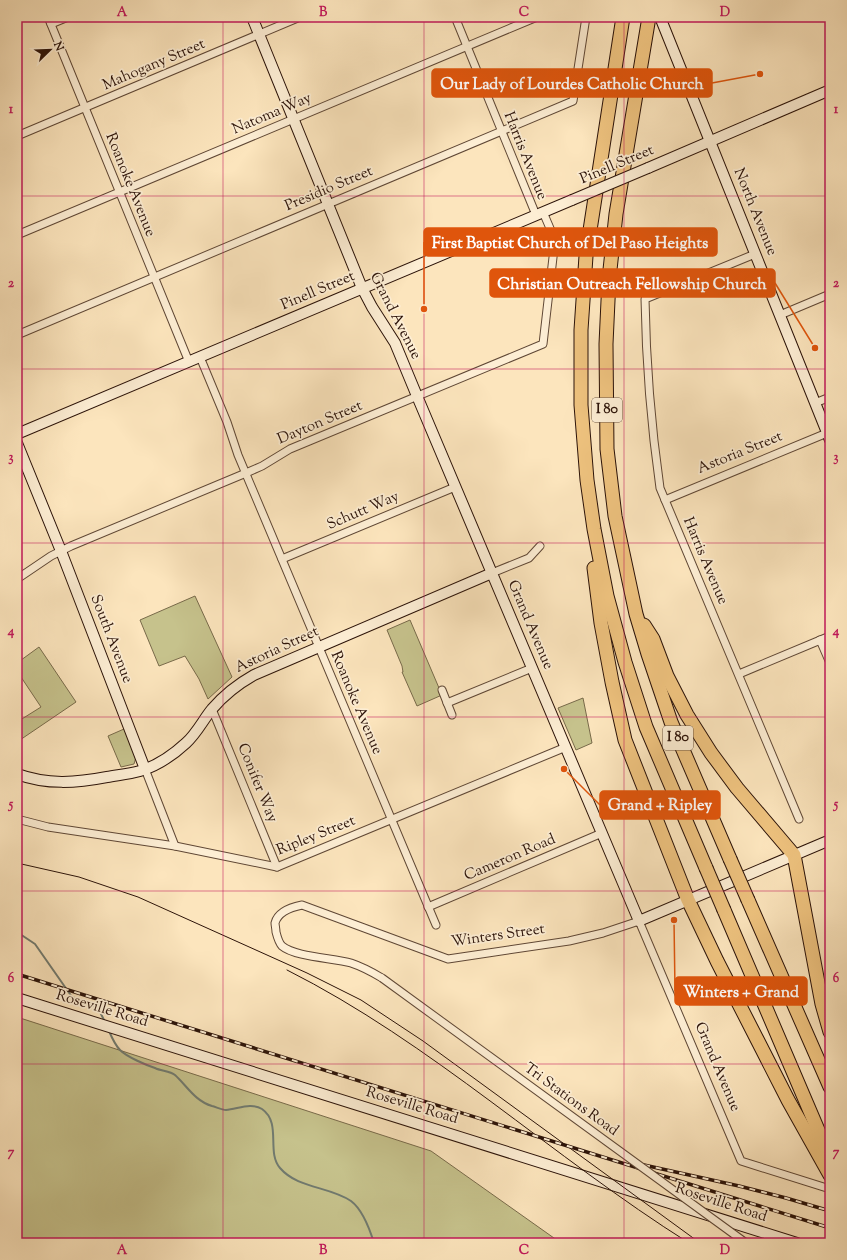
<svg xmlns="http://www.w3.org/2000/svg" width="847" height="1260" font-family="'Sorts Mill Goudy',serif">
  <rect width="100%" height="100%" fill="#fce5bd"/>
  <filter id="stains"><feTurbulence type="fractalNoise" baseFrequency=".005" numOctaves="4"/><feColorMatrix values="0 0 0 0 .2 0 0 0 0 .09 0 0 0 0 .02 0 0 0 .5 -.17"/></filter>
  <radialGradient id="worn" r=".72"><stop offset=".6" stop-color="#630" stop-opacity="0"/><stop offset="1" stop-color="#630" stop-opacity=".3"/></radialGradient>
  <!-- green -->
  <g fill="#c6c28c" stroke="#786a4a">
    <polygon points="195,596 232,677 208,699 199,679 185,656 159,666 140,620"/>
    <polygon points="410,620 442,695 417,706 402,672 403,672 402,666 387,630"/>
    <polygon points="39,647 76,702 17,742 17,722 41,707 17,671 17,663"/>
    <polygon points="583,698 592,743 576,750 558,708"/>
    <polygon points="124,729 136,757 134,764 121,767 108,736"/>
    <polygon points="17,1017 431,1151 561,1243 17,1243"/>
  </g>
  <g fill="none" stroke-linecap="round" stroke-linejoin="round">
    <!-- stream -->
    <g stroke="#717a6f" stroke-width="2">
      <polyline points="17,933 20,934 35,944 72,997 98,1008 105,1022"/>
      <path d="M 109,1031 C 112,1038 115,1045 120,1050 C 127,1057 146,1065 155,1068 C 161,1071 170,1071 175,1075 C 187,1086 195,1101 212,1106 C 216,1107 222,1110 226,1110 C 238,1109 251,1102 262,1109 C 282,1123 266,1152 280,1168 C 298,1189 329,1186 351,1201 C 363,1210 370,1230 374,1243"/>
    </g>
    <!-- street casing -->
    <g stroke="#5f4735" stroke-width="9">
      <g id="street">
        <polyline points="48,17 189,362"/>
        <polyline points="455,17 536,215"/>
        <polyline points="51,24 68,17"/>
        <polyline points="17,136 300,17"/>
        <polyline points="17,235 537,17"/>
        <path d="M 755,254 L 645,299 C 646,362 651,425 660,488 L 799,819"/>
        <polyline points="780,315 830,294"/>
        <polyline points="17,335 573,101 586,17"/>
        <polyline points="200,357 227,422 238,455 436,925"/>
        <polyline points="815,403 830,397"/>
        <polyline points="665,500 827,433"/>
        <polyline points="282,559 455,487"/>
        <polyline points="492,573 529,558 540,546"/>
        <polyline points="17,579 51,556 71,546 246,473 262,466 290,449 543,344 555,240 543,212"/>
        <polyline points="820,640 830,663"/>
        <polyline points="739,674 830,636"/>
        <polyline points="442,690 452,715"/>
        <polyline points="447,703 532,668"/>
        <polyline points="212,709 277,867"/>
        <polyline points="145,769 175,846"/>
        <polyline points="17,819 48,827 175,846 277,867 566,747"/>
        <polyline points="428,907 602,833"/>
        <path d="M 382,978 C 372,972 363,967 351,963 C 334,958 295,957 282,946 C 279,943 277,936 276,932 C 276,929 275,925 275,923 C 278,911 292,907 302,905 L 448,959 L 569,941 L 603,933 L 639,921 L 741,1161 L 830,1189"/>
      </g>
    </g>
    <!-- secondary casing -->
    <g stroke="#2b1208" stroke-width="12">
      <g id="secondary">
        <polyline points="252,17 362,288 372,307 395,343 417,396 639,921 830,840"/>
        <polyline points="660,17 830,440"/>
        <polyline points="648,168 830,90"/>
        <polyline points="17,434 572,200"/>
        <polyline points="17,443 61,551 145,769"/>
        <path d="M 17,774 C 47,785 76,783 107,777 C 118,775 129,774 140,771 C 157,766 173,755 186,743 C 197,733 203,720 212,709 C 224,695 238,684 254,675 L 492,573"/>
        <polyline points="17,998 797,1243"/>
      </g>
    </g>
    <!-- highway casing -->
    <g stroke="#2b1208" stroke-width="15">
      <g id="highway">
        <polyline points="623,17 586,256 581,330 581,405 587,480 594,529 607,596 625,662 646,727 706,868"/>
        <polyline points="649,17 616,214 609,279 606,344 607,449 615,516 636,614 648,654 671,722 730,859"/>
        <polyline points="594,568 601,623 612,682 625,740 688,900 717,961 788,1100 830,1175"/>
        <polyline points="644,625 653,639 667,676 687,715 711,753 737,788 794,855 822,1004 830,1032"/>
        <polyline points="748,900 830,1087"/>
        <polyline points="724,910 830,1158"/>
      </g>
    </g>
    <!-- street -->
    <use href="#street" stroke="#fdeed4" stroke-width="7"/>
    <!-- secondary -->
    <use href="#secondary" stroke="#fdeed4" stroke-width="10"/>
    <!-- highway -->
    <use href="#highway" stroke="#eec27e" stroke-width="13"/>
    <!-- tram -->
    <g stroke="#2b1208" stroke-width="1">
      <polyline points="17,863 79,877 138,897 307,973 361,1000 423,1041 700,1243"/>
      <path d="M 287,970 C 432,1043 552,1157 689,1243"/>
    </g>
    <!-- rail casing -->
    <g stroke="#2b1208" stroke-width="3.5">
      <g id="rail">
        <polyline points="17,974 830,1228"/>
        <polyline points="644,1165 739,1186 786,1198 830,1211"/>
      </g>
    </g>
    <!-- rail -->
    <use href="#rail" stroke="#fdeed4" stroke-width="2" stroke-dasharray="6" stroke-linecap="butt"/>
    <!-- street-bridge casing -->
    <g stroke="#5f4735" stroke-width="9" stroke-linecap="butt">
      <polyline id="street-bridge" points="382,978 746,1243"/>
    </g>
    <!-- secondary-bridge casing -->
    <g stroke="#2b1208" stroke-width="12" stroke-linecap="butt">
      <polyline id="secondary-bridge" points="572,200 648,168"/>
    </g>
    <!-- highway-bridge casing -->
    <g stroke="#2b1208" stroke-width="15" stroke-linecap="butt">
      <g id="highway-bridge">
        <polyline points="730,859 748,900"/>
        <polyline points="706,868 724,910"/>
      </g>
    </g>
    <!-- street-bridge -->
    <use href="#street-bridge" stroke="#fdeed4" stroke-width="7"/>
    <!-- secondary-bridge -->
    <use href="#secondary-bridge" stroke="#fdeed4" stroke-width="10"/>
    <!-- highway-bridge -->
    <use href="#highway-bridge" stroke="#eec27e" stroke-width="13"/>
  </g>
  <!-- grid -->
  <path fill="none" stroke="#c2185b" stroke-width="1" stroke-opacity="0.55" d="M 223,17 L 223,1243M 424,17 L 424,1243M 624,17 L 624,1243M 17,196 L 830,196M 17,369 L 830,369M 17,543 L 830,543M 17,717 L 830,717M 17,891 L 830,891M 17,1064 L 830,1064"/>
  <g text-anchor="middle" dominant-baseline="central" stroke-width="3.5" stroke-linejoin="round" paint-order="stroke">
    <!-- shield labels -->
    <g fill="#fdeed4" stroke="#6a5445" stroke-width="1">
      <rect x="592" y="398" width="30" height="24" rx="3"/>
      <rect x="663" y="726" width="30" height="24" rx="3"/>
    </g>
    <g font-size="14" font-weight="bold" fill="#2b1208">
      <text x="607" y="410">I 80</text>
      <text x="678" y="738">I 80</text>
    </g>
    <!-- street labels -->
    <g font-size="15" fill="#2b1208" stroke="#fdeed4">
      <text transform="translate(154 65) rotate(-23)">Mahogany Street</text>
      <text transform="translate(272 114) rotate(-23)">Natoma Way</text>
      <text transform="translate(525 156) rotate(68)">Harris Avenue</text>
      <text transform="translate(617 165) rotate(-23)">Pinell Street</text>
      <text transform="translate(130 185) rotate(68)">Roanoke Avenue</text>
      <text transform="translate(329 189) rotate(-23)">Presidio Street</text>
      <text transform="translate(755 212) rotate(68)">North Avenue</text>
      <text transform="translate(318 291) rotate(-23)">Pinell Street</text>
      <text transform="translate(395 316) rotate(63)">Grand Avenue</text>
      <text transform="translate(320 423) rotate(-23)">Dayton Street</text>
      <text transform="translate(740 453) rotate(-22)">Astoria Street</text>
      <text transform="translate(363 511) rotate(-23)">Schutt Way</text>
      <text transform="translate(705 561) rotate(67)">Harris Avenue</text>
      <text transform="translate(530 625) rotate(67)">Grand Avenue</text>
      <text transform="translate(111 639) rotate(69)">South Avenue</text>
      <text transform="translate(277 650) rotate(-25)">Astoria Street</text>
      <text transform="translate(356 703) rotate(67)">Roanoke Avenue</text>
      <text transform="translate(257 783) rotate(68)">Conifer Way</text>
      <text transform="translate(316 836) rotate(-22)">Ripley Street</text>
      <text transform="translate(510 858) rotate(-23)">Cameron Road</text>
      <text transform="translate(498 936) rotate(-8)">Winters Street</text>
      <text transform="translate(102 1009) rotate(17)">Roseville Road</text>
      <text transform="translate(717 1067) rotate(67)">Grand Avenue</text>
      <text transform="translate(571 1100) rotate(36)">Tri Stations Road</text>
      <text transform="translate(412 1106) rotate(17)">Roseville Road</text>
      <text transform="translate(721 1203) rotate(18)">Roseville Road</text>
    </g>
  </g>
  <!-- callouts -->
  <path fill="none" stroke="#df550c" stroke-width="1.5" d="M760 74L712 83M424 309L424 242M815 348L775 283M564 769L600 805M674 920L675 991"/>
  <g fill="#df550c" stroke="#fdeed4" stroke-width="1.5">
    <circle cx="760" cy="74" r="4"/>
    <circle cx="424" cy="309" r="4"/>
    <circle cx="815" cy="348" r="4"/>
    <circle cx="564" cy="769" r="4"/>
    <circle cx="674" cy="920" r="4"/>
  </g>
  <g fill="#df550c" stroke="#df550c" stroke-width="1.5">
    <rect x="432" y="69" width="280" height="28" rx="4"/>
    <rect x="424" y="228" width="293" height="28" rx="4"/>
    <rect x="490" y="269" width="285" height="28" rx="4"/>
    <rect x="600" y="791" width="120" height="28" rx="4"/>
    <rect x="675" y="977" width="132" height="28" rx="4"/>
  </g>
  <g font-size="16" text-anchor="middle" font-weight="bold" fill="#fff">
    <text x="572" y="89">Our Lady of Lourdes Catholic Church</text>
    <text x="570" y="248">First Baptist Church of Del Paso Heights</text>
    <text x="632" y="289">Christian Outreach Fellowship Church</text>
    <text x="660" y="810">Grand + Ripley</text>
    <text x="741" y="997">Winters + Grand</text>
  </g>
  <!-- margin -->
  <rect width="847" height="1260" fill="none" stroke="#fce5bd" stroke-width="44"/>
  <!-- north arrow -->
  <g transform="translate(50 50) rotate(67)" stroke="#fdeed4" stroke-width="3" paint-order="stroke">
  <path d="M0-3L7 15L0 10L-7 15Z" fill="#2b1208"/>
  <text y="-6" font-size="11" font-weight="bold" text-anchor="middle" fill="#2b1208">N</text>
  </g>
  <rect x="22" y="22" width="803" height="1216" fill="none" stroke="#c2185b" stroke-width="1.5"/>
  <g font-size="13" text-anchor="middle" font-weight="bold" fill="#c2185b">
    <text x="122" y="16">A</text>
    <text x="323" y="16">B</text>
    <text x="524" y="16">C</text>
    <text x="725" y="16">D</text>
    <text x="11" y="113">1</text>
    <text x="836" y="113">1</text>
    <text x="11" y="287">2</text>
    <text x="836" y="287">2</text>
    <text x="11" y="461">3</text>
    <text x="836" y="461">3</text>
    <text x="11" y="635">4</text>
    <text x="836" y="635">4</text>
    <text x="11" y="808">5</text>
    <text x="836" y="808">5</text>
    <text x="11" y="982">6</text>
    <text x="836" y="982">6</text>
    <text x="11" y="1156">7</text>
    <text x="836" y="1156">7</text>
    <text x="122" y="1254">A</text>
    <text x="323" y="1254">B</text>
    <text x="524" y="1254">C</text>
    <text x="725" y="1254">D</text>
  </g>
  <rect width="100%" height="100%" filter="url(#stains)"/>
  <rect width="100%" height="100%" fill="url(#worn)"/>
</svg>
